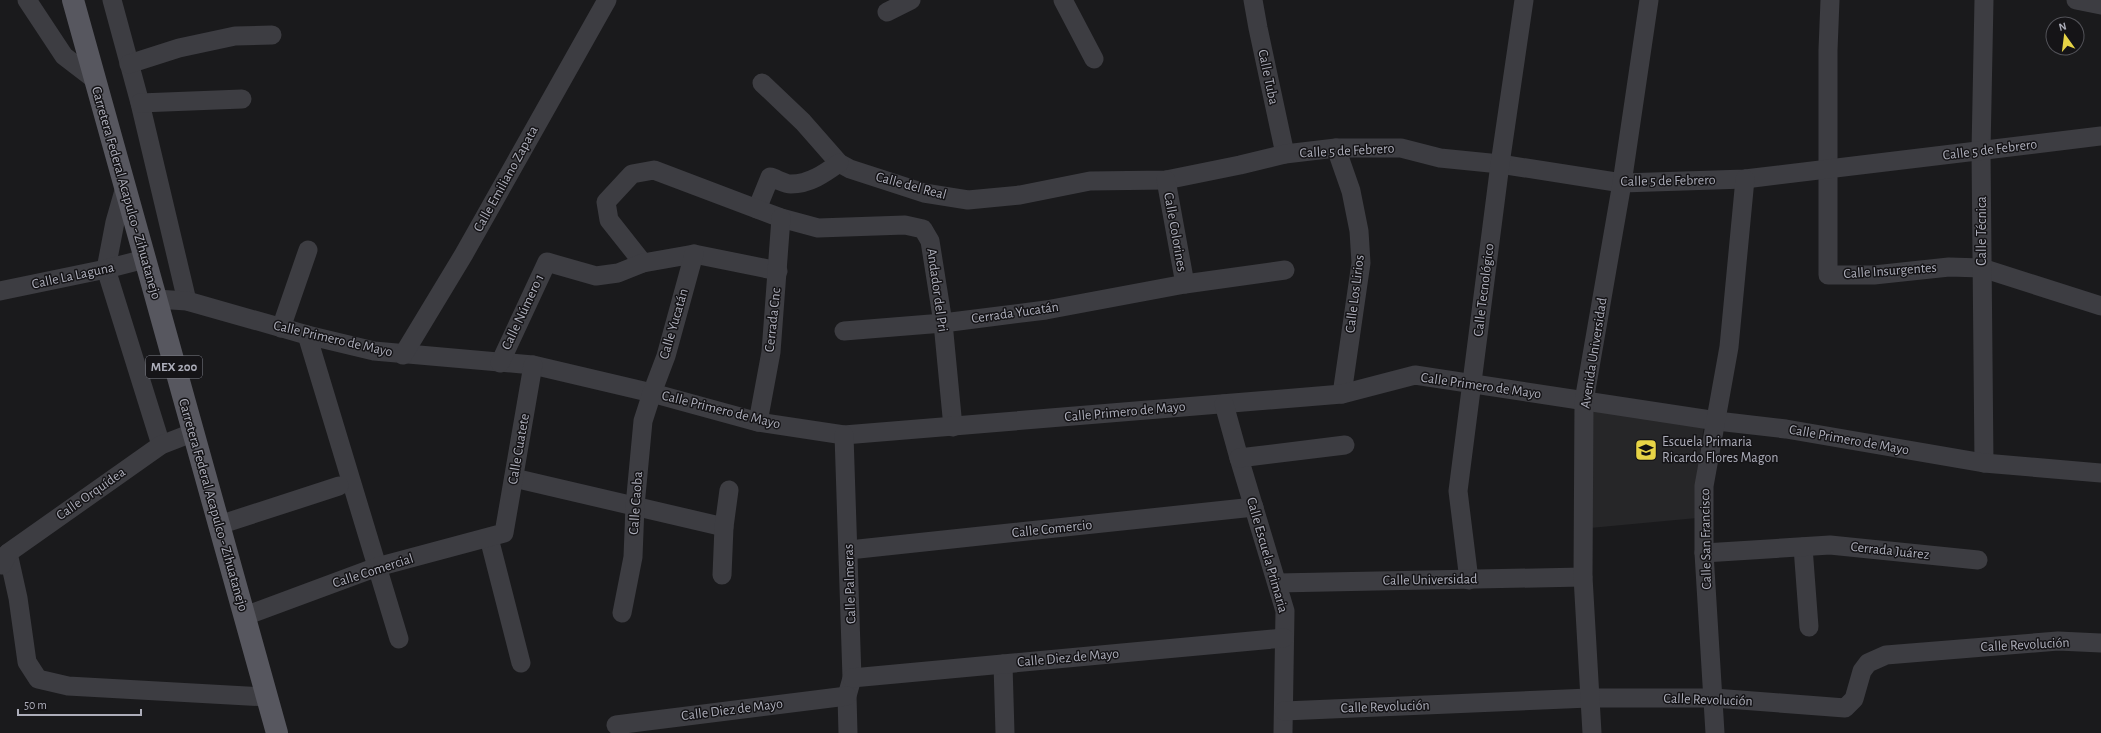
<svg xmlns="http://www.w3.org/2000/svg" width="2101" height="733" font-family="'Alegreya Sans',sans-serif">
  <rect width="100%" height="100%" fill="#1a1a1c"/>
  <!-- built -->
  <polygon fill="#262628" points="1591,410 1704,425 1697,475 1697,518 1590,528"/>
  <g fill="none" stroke-linecap="round" stroke-linejoin="round">
    <!-- minor -->
    <g stroke="#3d3d42" stroke-width="19">
      <polyline points="27,0 64,56 94,79"/>
      <polyline points="112,0 140,103 187,301"/>
      <polyline points="1063,0 1094,59"/>
      <polyline points="1253,0 1258,28 1285,154"/>
      <polyline points="1830,0 1828,50 1828,275 1874,275 1949,267 1982,268 2101,306"/>
      <polyline points="1984,0 1981,151 1984,463"/>
      <polyline points="2076,0 2101,5"/>
      <polyline points="887,12 911,0"/>
      <polyline points="129,64 179,48 235,36 272,35"/>
      <polyline points="762,83 803,122 839,163 850,169 924,193 968,200 1020,195 1090,181 1166,180 1240,165 1285,154 1336,148 1401,148 1440,158 1500,164 1622,183 1745,179 2101,136"/>
      <polyline points="140,103 242,99"/>
      <polyline points="1336,148 1351,191 1359,231 1361,263 1342,394"/>
      <polyline points="1166,180 1185,284"/>
      <polyline points="125,187 115,222 106,269 161,445"/>
      <path d="M 757,209 L 770,177 C 777,179 785,184 791,184 C 810,184 825,173 839,163"/>
      <polyline points="643,263 609,220 606,202 632,174 654,170 781,218 818,228 905,225 923,229 930,241 943,323 953,427"/>
      <polyline points="0,291 106,269 145,259"/>
      <polyline points="156,299 187,301 307,335 374,351 533,365 652,393 758,422 844,435 1342,394 1415,375 1717,421 1786,429 1984,463 2101,473"/>
      <polyline points="281,328 308,250"/>
      <polyline points="844,331 943,323 1046,310 1185,284 1285,270"/>
      <polyline points="307,335 399,639"/>
      <polyline points="403,355 464,254 607,0"/>
      <polyline points="500,363 547,262 596,276 618,273 643,263 694,254 778,271"/>
      <polyline points="1224,404 1239,458 1285,611 1283,733"/>
      <polyline points="758,422 771,352 781,218"/>
      <polyline points="844,435 852,678 847,696 848,733"/>
      <polyline points="1239,458 1345,445"/>
      <polyline points="514,478 724,527"/>
      <polyline points="219,525 339,486"/>
      <polyline points="489,538 521,663"/>
      <polyline points="1803,547 1809,627"/>
      <polyline points="849,550 1254,507"/>
      <polyline points="8,553 18,598 27,662 38,679 68,686 267,697"/>
      <polyline points="1704,553 1830,545 1978,560"/>
      <polyline points="2,565 8,553 161,445 192,433"/>
      <polyline points="722,575 724,527 729,490"/>
      <polyline points="1469,580 1458,491 1500,164 1524,0"/>
      <polyline points="1277,583 1583,577"/>
      <polyline points="622,613 633,557 635,506 643,421 652,393 666,356 694,254"/>
      <polyline points="245,616 377,567 504,533 533,365"/>
      <polyline points="1003,664 1005,733"/>
      <polyline points="852,678 1284,638"/>
      <polyline points="1284,711 1589,698 1714,698 1845,708 1854,699 1862,671 1868,663 1886,655 2058,641 2101,643"/>
      <polyline points="616,725 847,696"/>
      <polyline points="1592,733 1583,577 1584,401 1622,183 1649,0"/>
      <polyline points="1715,733 1704,553 1704,486 1729,347 1745,179"/>
    </g>
    <!-- major -->
    <polyline stroke="#57575f" stroke-width="22" points="73,0 277,733"/>
  </g>
  <!-- icons -->
  <defs>
    <g id="school-square" transform="scale(1.15)"><rect x="-9" y="-9" width="18" height="18" rx="4" fill="#e7d446" stroke="#151417"/><path d="M0-5L7-2L0 1L-7-2ZM-4 1L0 2.5L4 1V4Q0 6-4 4Z" fill="#111"/></g>
  </defs>
  <g fill-rule="evenodd">
    <use href="#school-square" x="1646" y="450"/>
  </g>
  <g text-anchor="middle" dominant-baseline="central" stroke-width="3" stroke-linejoin="round" paint-order="stroke">
    <!-- shield labels -->
    <rect fill="#151417" stroke="#7f8089" stroke-width="1" x="146" y="356" width="56" height="22" rx="3"/>
    <g font-size="13" font-weight="bold" fill="#adaeba">
      <text x="174" y="367">MEX 200</text>
    </g>
    <!-- street labels -->
    <g font-size="14" fill="#adaeba" stroke="#151417">
      <text transform="translate(1268 77) rotate(78)">Calle Tuba</text>
      <text transform="translate(1990 150) rotate(-7)">Calle 5 de Febrero</text>
      <text transform="translate(1347 151) rotate(-3)">Calle 5 de Febrero</text>
      <text transform="translate(506 179) rotate(-61)">Calle Emiliano Zapata</text>
      <text transform="translate(1668 181) rotate(-1)">Calle 5 de Febrero</text>
      <text transform="translate(911 186) rotate(15)">Calle del Real</text>
      <text transform="translate(126 193) rotate(74)">Carretera Federal Acapulco - Zihuatanejo</text>
      <text transform="translate(1982 231) rotate(-90)">Calle Técnica</text>
      <text transform="translate(1175 232) rotate(80)">Calle Colorines</text>
      <text transform="translate(1890 271) rotate(-4)">Calle Insurgentes</text>
      <text transform="translate(73 276) rotate(-12)">Calle La Laguna</text>
      <text transform="translate(937 290) rotate(82)">Andador del Pri</text>
      <text transform="translate(1484 290) rotate(-83)">Calle Tecnológico</text>
      <text transform="translate(1355 294) rotate(-83)">Calle Los Lirios</text>
      <text transform="translate(523 312) rotate(-65)">Calle Número 1</text>
      <text transform="translate(1015 313) rotate(-8)">Cerrada Yucatán</text>
      <text transform="translate(773 320) rotate(-84)">Cerrada Cnc</text>
      <text transform="translate(674 324) rotate(-74)">Calle Yucatán</text>
      <text transform="translate(333 339) rotate(13)">Calle Primero de Mayo</text>
      <text transform="translate(1594 353) rotate(-81)">Avenida Universidad</text>
      <text transform="translate(1481 386) rotate(8)">Calle Primero de Mayo</text>
      <text transform="translate(721 410) rotate(14)">Calle Primero de Mayo</text>
      <text transform="translate(1125 412) rotate(-5)">Calle Primero de Mayo</text>
      <text transform="translate(1849 440) rotate(10)">Calle Primero de Mayo</text>
      <text transform="translate(519 449) rotate(-80)">Calle Cuatete</text>
      <text transform="translate(91 494) rotate(-35)">Calle Orquídea</text>
      <text transform="translate(636 503) rotate(-86)">Calle Caoba</text>
      <text transform="translate(213 505) rotate(74)">Carretera Federal Acapulco - Zihuatanejo</text>
      <text transform="translate(1052 529) rotate(-6)">Calle Comercio</text>
      <text transform="translate(1706 539) rotate(-91)">Calle San Francisco</text>
      <text transform="translate(1890 551) rotate(6)">Cerrada Juárez</text>
      <text transform="translate(1267 555) rotate(74)">Calle Escuela Primaria</text>
      <text transform="translate(373 571) rotate(-18)">Calle Comercial</text>
      <text transform="translate(1430 580) rotate(-1)">Calle Universidad</text>
      <text transform="translate(850 584) rotate(-92)">Calle Palmeras</text>
      <text transform="translate(2025 645) rotate(-3)">Calle Revolución</text>
      <text transform="translate(1068 658) rotate(-5)">Calle Diez de Mayo</text>
      <text transform="translate(1708 700) rotate(2)">Calle Revolución</text>
      <text transform="translate(1385 707) rotate(-2)">Calle Revolución</text>
      <text transform="translate(732 710) rotate(-7)">Calle Diez de Mayo</text>
    </g>
    <!-- poi labels -->
    <g font-size="14" fill="#adaeba" stroke="#151417" text-anchor="start">
      <text x="1662" y="442">Escuela Primaria<tspan x="1662" dy="16">Ricardo Flores Magon</tspan></text>
    </g>
  </g>
  <!-- north arrow -->
  <g transform="translate(2065 36) rotate(346)"><circle r="19" fill="#151417" stroke="#525258"/>
  <path d="M0-3L7 15L0 10L-7 15Z" fill="#e7d446"/>
  <text y="-6" font-size="11" font-weight="bold" text-anchor="middle" fill="#adaeba">N</text>
  </g>
  <!-- scale -->
  <path d="M18 709v6h123v-6" fill="none" stroke="#adaeba" stroke-width="2"/>
  <text x="24" y="709" font-size="12" fill="#adaeba" stroke="#151417" stroke-width="3" paint-order="stroke">50 m</text>
</svg>
